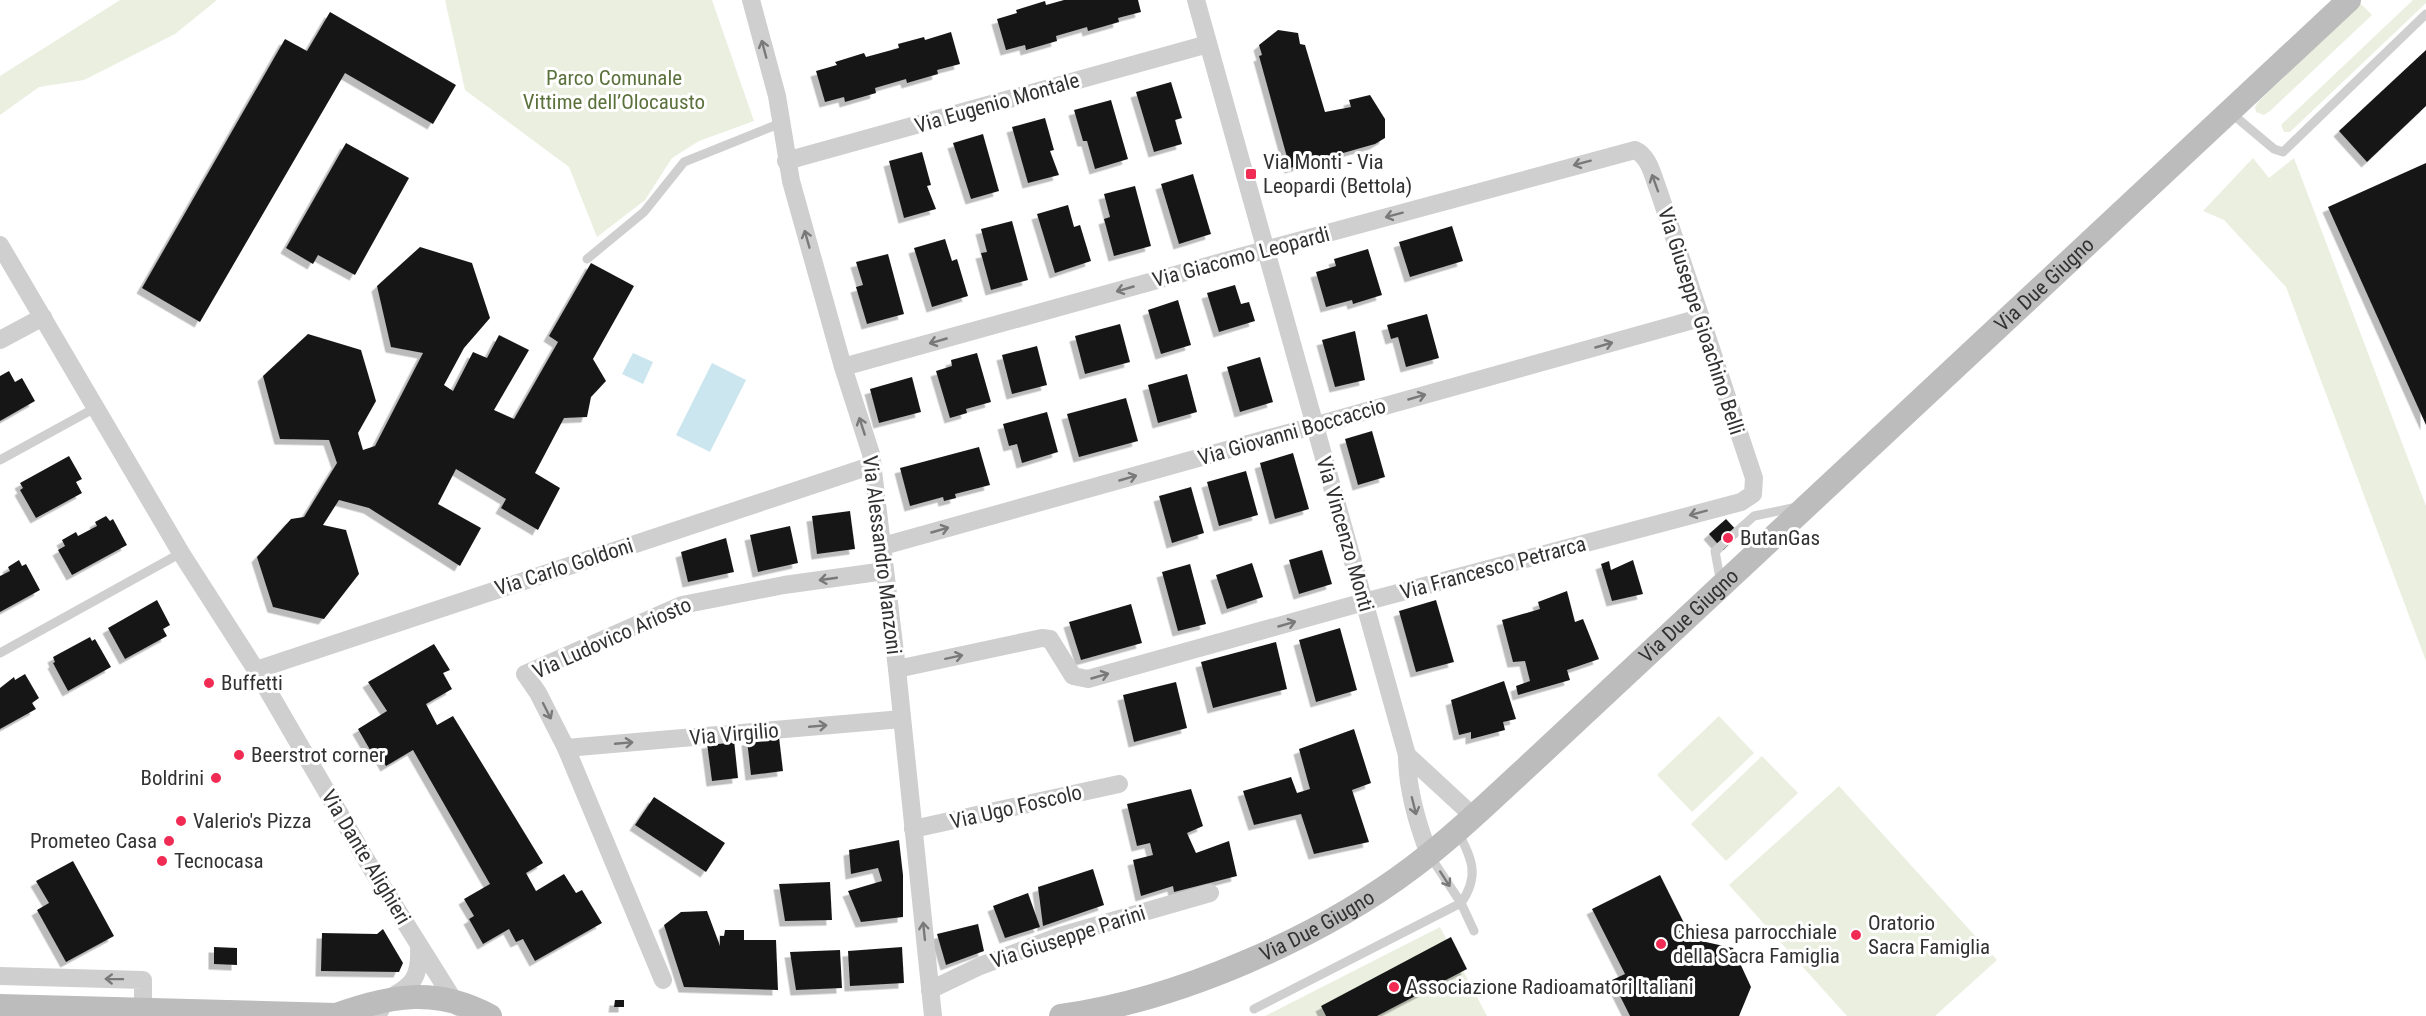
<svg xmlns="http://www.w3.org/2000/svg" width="2426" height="1016" font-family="'Roboto Condensed',sans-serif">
  <defs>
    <filter id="shadow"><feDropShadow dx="-5.5" dy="5.5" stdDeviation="0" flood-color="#0004"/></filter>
  </defs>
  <rect width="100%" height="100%" fill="#fff"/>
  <!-- green -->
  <g fill="#eaefe0">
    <polygon points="120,0 217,0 175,34 84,80 39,87 0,115 0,76"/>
    <polygon points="445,0 712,0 754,121 699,141 672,158 645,200 597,237 569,167 465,90"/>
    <polygon points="2413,0 2426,0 2426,3 2290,132 2284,132 2281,125"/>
    <polygon points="2361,4 2372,15 2270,111 2264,115 2256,112 2255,107 2259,101"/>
    <polygon points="2253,158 2269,178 2294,158 2426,506 2426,661 2286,287 2224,220 2203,211"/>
    <polygon points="1719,716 1754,753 1692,812 1657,775"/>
    <polygon points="1762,756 1798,793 1726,861 1691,824"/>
    <polygon points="1839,786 1997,960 1935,1016 1847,1016 1729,885"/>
    <polygon points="1440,927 1487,1016 1265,1016"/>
  </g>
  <!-- water -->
  <g fill="#cbe6ef">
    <polygon points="633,353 653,362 643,384 622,374"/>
    <polygon points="712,363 746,380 710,452 676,435"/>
  </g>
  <!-- building -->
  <g fill="#191919" filter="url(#shadow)">
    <polygon points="1064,0 1138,0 1141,12 1118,18 1119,22 1088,31 1087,27 1056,36 1057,41 1026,50 1025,45 1006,50 997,19 1017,13 1016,10 1045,1 1046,5"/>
    <polygon points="330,12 456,85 433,124 345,73 200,322 142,288 285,39 307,51"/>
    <polygon points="1278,30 1298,33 1300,44 1305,45 1325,112 1351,107 1349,100 1370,95 1385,119 1385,138 1375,144 1290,168 1259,56 1262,55 1259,45"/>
    <polygon points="951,32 960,64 937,70 938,74 907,83 906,79 875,88 876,93 845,102 844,97 825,102 816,71 837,65 835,62 864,53 866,57 899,48 898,44 924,37 925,40"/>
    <polygon points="2426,50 2426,106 2367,162 2339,131"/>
    <polygon points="1171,82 1182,118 1175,120 1182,144 1154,152 1136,92"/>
    <polygon points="1111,100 1128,159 1095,169 1087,141 1083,141 1074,110"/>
    <polygon points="1045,118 1054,150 1050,151 1059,175 1028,183 1012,127"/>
    <polygon points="983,134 999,191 971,199 953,143"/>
    <polygon points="346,143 409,178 355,275 318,255 313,264 286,248"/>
    <polygon points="922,152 931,185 927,186 936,209 904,218 889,161"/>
    <polygon points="2426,163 2426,425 2328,207"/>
    <polygon points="1193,174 1211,234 1179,244 1161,184"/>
    <polygon points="1135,186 1151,246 1114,256 1104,219 1110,217 1104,194"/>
    <polygon points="1068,205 1074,227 1080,225 1091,261 1055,273 1037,214"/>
    <polygon points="1012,221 1028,280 991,290 981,253 987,252 981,229"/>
    <polygon points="1452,226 1463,261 1410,277 1399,242"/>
    <polygon points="945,239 952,261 957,259 968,296 932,307 914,248"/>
    <polygon points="420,247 472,263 490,318 464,348 444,385 453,391 473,352 487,358 499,335 529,350 494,410 514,419 558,342 549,336 591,263 634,286 593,359 606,381 591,397 587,417 564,418 535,473 560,488 538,530 501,508 506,499 456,469 438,504 481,528 460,566 369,508 339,500 323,525 346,530 359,574 324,619 273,607 257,557 291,519 304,517 337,463 329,440 280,439 263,376 308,334 361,350 376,401 358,433 363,450 375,446 423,353 391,347 377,286"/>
    <polygon points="1368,249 1382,295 1353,304 1352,300 1326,307 1316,272 1336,266 1334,259"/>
    <polygon points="888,254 904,314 867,324 856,287 863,285 856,262"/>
    <polygon points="1235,285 1241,304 1249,302 1255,321 1219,332 1207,293"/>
    <polygon points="1178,300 1191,345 1161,354 1148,310"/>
    <polygon points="1427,314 1439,358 1406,367 1398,337 1391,339 1387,325"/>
    <polygon points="1120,324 1130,362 1085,374 1075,336"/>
    <polygon points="1355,331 1365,380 1335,387 1322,340"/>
    <polygon points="1037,346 1047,385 1012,394 1002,355"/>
    <polygon points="977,353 991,402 966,409 967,413 950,418 936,371 952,366 951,360"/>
    <polygon points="1260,357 1273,402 1240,412 1227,367"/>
    <polygon points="9,371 15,382 22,378 35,401 0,421 0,376"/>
    <polygon points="1187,374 1197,412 1158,423 1148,385"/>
    <polygon points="912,377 921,412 879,423 870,389"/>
    <polygon points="1126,398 1138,441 1079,457 1067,414"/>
    <polygon points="1047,412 1058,452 1022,463 1017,444 1009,446 1003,424"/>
    <polygon points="1372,431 1385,477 1358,485 1345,439"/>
    <polygon points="979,447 990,485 955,494 956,498 944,501 943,497 910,506 900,468"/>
    <polygon points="1293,453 1309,509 1275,519 1260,463"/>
    <polygon points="69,456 82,479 76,482 82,493 36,518 20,490 23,488 20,483"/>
    <polygon points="1246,471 1258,515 1219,526 1207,482"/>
    <polygon points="1191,487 1204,533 1172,543 1159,496"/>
    <polygon points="850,511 855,549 817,554 812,516"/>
    <polygon points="106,516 110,521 113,519 127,545 72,575 58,550 65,546 62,540 76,532 78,536 97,526 95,522"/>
    <polygon points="1726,519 1740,534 1723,550 1709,534"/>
    <polygon points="790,526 798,563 758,572 750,535"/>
    <polygon points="726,538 734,572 688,582 681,552"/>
    <polygon points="1322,550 1332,584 1299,594 1289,560"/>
    <polygon points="19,560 22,566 26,564 40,590 0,612 0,576 10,571 8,567"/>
    <polygon points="1633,560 1643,594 1612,601 1601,564 1609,561 1611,570"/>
    <polygon points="1252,563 1263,597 1227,609 1216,575"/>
    <polygon points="1190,564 1206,624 1178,631 1162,572"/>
    <polygon points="1567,591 1575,622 1583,619 1599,659 1567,670 1570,680 1518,695 1516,686 1530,681 1525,661 1513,662 1502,620 1540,609 1538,602"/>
    <polygon points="157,600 170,625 163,629 167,636 125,659 108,628"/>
    <polygon points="1436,600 1454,662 1416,672 1399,611"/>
    <polygon points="1131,604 1142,643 1081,660 1069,622"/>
    <polygon points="1340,628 1357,690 1316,702 1299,640"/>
    <polygon points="90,637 92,641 95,639 111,667 68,691 53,663 55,662 53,657"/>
    <polygon points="1276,642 1287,689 1213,708 1201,662"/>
    <polygon points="434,644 450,670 443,673 452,689 426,704 437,725 453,716 543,863 526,873 536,891 564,874 576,893 582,890 602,923 535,961 523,939 516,942 509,929 483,944 469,919 474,916 464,899 490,884 413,750 386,766 378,752 373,755 358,729 387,711 368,682"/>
    <polygon points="25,674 39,698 32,703 36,709 0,729 0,688 14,677 15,680"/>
    <polygon points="1504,681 1516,719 1503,722 1505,730 1471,739 1471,732 1459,735 1451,700"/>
    <polygon points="1176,682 1187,728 1134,742 1123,695"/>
    <polygon points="1354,729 1371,783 1352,790 1369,842 1314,854 1301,814 1254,825 1243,791 1291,777 1297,793 1310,789 1299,749"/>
    <polygon points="779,737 783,771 751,775 747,740"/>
    <polygon points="734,740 738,778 712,781 707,743"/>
    <polygon points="1191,789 1203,826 1187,833 1196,853 1229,841 1237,876 1174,892 1173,886 1141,896 1133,860 1153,855 1150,843 1137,846 1127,804"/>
    <polygon points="654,797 725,843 706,872 635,825"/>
    <polygon points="899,840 903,875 903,917 861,922 848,891 882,881 878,868 851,874 849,850"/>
    <polygon points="73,861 114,936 66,962 37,910 49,903 36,881"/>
    <polygon points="1093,869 1104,905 1043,926 1038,887"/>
    <polygon points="1660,875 1692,939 1733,948 1751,987 1739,1016 1630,1016 1612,980 1625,974 1592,909"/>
    <polygon points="830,882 832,920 785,921 779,884"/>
    <polygon points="1028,893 1040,927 1005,938 993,906"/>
    <polygon points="707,911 720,946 720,936 724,936 725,930 744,930 744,940 776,940 778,990 684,987 664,925 681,912"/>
    <polygon points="978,924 984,951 946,965 937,934"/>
    <polygon points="383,929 403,963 399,972 321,971 322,933 377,934"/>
    <polygon points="1451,937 1467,969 1377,1016 1326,1016 1321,1006"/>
    <polygon points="214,947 237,948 237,965 214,964"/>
    <polygon points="902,947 904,983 850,986 848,951"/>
    <polygon points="840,950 842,988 796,990 790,952"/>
    <polygon points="615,1000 624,1000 624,1007 614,1007"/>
  </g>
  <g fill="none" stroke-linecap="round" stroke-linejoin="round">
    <!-- service -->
    <g stroke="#cfcfcf" stroke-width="9">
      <polyline points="2231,113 2274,149 2283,152 2426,14"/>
      <polyline points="587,259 644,212 684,162 781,123"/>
      <polyline points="0,460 95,408"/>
      <polyline points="1721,584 1715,551 1754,516 1797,507"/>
      <polyline points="0,653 181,553"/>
      <path d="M 1430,856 L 1461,903 C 1480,876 1472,859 1458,832"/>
      <polyline points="1254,1009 1461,903 1474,931"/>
    </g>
    <!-- minor -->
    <g stroke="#cfcfcf" stroke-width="18">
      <polyline points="751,0 777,96 791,181 843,367 871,454 897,669 933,1016"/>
      <path d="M 1196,0 L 1407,755 C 1407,789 1417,823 1429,854"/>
      <polyline points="786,161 1208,44"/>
      <polyline points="0,245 181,553 256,670 374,873 458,1007"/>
      <polyline points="0,340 43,317"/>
      <path d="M 843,367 L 1265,250 L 1635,150 C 1650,157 1653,177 1659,192 L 1754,478 L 1753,494 L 1741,502 L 1364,602 L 1088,679 L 1073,676 L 1050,639 L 1042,638 L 897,669"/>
      <polyline points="883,546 1700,318"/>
      <polyline points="256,670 873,465"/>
      <polyline points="566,748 902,719"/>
      <polyline points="1407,755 1473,816"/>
      <polyline points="913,829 1119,784"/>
      <polyline points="0,976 143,980 143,1010"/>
      <polyline points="663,980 566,748 538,693 525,674 682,605 784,585 885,571"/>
      <polyline points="930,990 980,966 1060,936 1210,893"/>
      <path d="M 378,1016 C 387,984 422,1001 419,947"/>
    </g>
    <!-- secondary -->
    <g stroke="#bcbcbc" stroke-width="24">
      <path d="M 0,1006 L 336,1015 C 391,995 436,987 490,1016"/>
      <path id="s1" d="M 1061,1016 C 1178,1000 1319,938 1413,867 C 1453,837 1489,802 1526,768 L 2349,0"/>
    </g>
  </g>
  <!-- one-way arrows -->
  <defs><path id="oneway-shaft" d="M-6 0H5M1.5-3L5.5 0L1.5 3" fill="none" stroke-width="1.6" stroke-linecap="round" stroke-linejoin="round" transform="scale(1.5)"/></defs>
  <g stroke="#797979">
    <use href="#oneway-shaft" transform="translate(764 49) rotate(-105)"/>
    <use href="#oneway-shaft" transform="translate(1582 163) rotate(165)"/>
    <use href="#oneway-shaft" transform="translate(1655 183) rotate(-110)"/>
    <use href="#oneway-shaft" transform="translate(1394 215) rotate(165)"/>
    <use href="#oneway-shaft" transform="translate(807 239) rotate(-106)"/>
    <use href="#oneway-shaft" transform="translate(1125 289) rotate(164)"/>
    <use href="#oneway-shaft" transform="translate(938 341) rotate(164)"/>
    <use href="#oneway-shaft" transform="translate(1604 345) rotate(-16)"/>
    <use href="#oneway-shaft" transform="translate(1417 397) rotate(-16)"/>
    <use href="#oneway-shaft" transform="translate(862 426) rotate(-108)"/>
    <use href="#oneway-shaft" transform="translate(1128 478) rotate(-16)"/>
    <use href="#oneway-shaft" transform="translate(1698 513) rotate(165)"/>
    <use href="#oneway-shaft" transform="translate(940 530) rotate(-16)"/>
    <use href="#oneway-shaft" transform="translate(828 579) rotate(172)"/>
    <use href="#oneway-shaft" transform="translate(1287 624) rotate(-16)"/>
    <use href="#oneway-shaft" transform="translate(954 657) rotate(-12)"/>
    <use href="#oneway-shaft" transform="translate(1100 676) rotate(-16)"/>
    <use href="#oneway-shaft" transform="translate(547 711) rotate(63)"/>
    <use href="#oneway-shaft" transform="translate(818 726) rotate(-5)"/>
    <use href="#oneway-shaft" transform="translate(624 743) rotate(-5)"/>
    <use href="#oneway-shaft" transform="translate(1414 806) rotate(76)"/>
    <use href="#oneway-shaft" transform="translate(1445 879) rotate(57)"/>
    <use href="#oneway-shaft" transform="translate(924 931) rotate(-96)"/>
    <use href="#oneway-shaft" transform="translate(114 979) rotate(-179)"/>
  </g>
  <!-- markers -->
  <g fill="#f02c54" stroke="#fff" stroke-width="2">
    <rect x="1245" y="168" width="12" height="12" rx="3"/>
    <circle cx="1728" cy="538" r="6"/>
    <circle cx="209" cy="683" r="6"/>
    <circle cx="239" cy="755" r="6"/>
    <circle cx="216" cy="778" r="6"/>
    <circle cx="181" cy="821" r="6"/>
    <circle cx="169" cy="841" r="6"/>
    <circle cx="162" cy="861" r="6"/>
    <circle cx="1856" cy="935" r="6"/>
    <circle cx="1661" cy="944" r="6"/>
    <circle cx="1394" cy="987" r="6"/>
  </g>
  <g text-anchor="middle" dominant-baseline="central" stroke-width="6" stroke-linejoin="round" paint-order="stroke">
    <!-- park labels -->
    <g font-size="21" fill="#5b713b" stroke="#fff">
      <text x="614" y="78">Parco Comunale<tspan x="614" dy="24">Vittime dell’Olocausto</tspan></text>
    </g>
    <!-- street labels -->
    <g font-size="21" fill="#323232" stroke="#fff">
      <text transform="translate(997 103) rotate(-16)">Via Eugenio Montale</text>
      <text transform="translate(1241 257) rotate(-15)">Via Giacomo Leopardi</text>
      <text stroke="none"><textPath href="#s1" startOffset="1245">Via Due Giugno</textPath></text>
      <text transform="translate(1701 321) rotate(72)">Via Giuseppe Gioachino Belli</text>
      <text transform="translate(1292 432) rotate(-16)">Via Giovanni Boccaccio</text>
      <text transform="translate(1345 534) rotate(74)">Via Vincenzo Monti</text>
      <text transform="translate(882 555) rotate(83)">Via Alessandro Manzoni</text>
      <text transform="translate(564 567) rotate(-18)">Via Carlo Goldoni</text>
      <text transform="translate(1493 568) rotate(-15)">Via Francesco Petrarca</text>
      <text stroke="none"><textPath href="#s1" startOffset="759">Via Due Giugno</textPath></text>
      <text transform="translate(612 638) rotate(-24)">Via Ludovico Ariosto</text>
      <text transform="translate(734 734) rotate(-5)">Via Virgilio</text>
      <text transform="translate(1016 807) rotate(-13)">Via Ugo Foscolo</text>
      <text transform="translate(366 857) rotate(59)">Via Dante Alighieri</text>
      <text stroke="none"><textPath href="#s1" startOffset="273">Via Due Giugno</textPath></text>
      <text transform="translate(1068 937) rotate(-18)">Via Giuseppe Parini</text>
    </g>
    <!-- poi labels -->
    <g font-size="21" fill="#323232" stroke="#fff" text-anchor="start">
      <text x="1263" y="162">Via Monti - Via<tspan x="1263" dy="24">Leopardi (Bettola)</tspan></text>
      <text x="1740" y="538">ButanGas</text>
      <text x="221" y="683">Buffetti</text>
      <text x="251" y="755">Beerstrot corner</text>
      <text x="204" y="778" text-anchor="end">Boldrini</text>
      <text x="193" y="821">Valerio's Pizza</text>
      <text x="157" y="841" text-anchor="end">Prometeo Casa</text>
      <text x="174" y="861">Tecnocasa</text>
      <text x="1868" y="923">Oratorio<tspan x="1868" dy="24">Sacra Famiglia</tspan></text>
      <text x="1673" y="932">Chiesa parrocchiale<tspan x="1673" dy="24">della Sacra Famiglia</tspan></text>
      <text x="1406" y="987">Associazione Radioamatori Italiani</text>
    </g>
  </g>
</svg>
